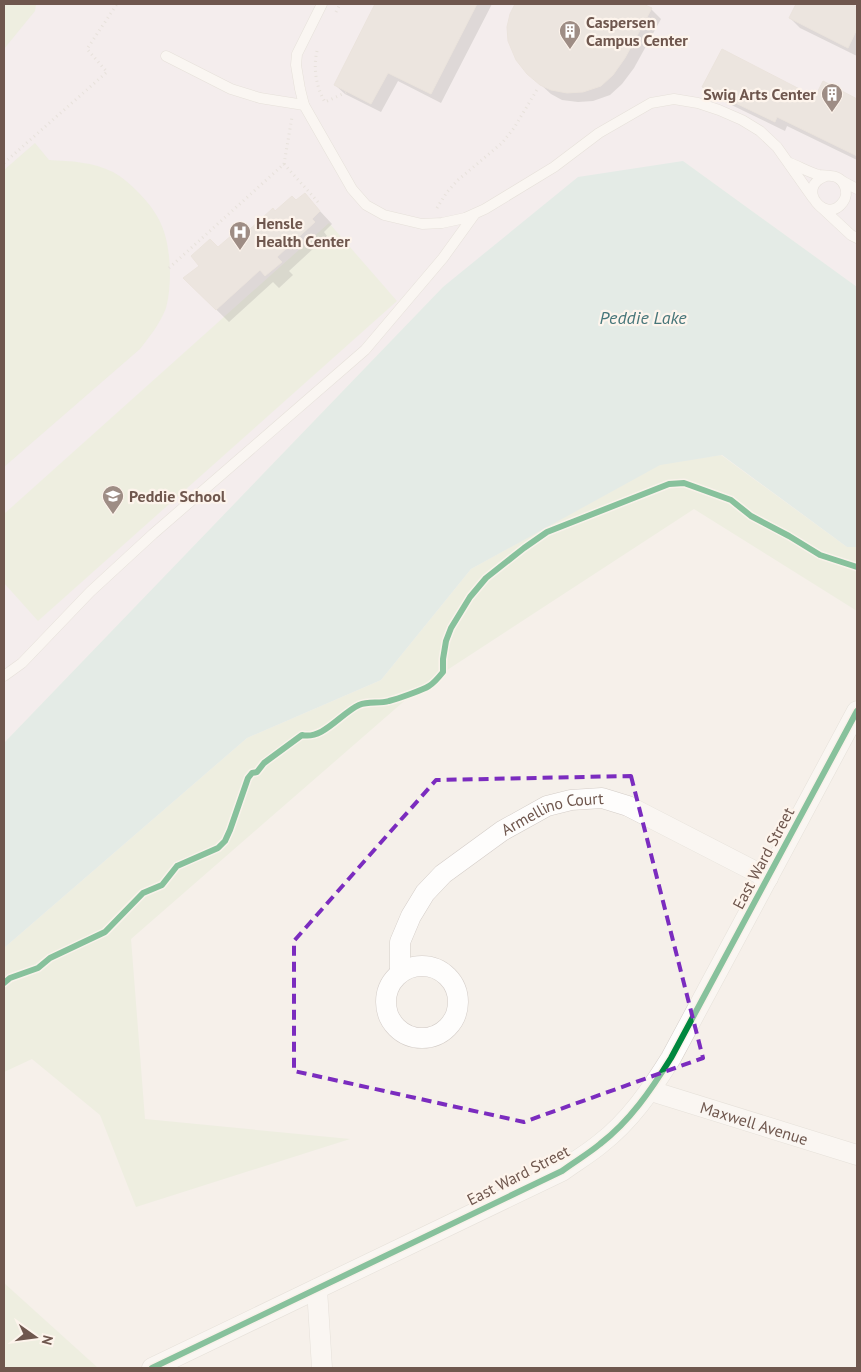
<svg xmlns="http://www.w3.org/2000/svg" width="861" height="1372" font-family="'PT Sans',sans-serif">
  <rect width="100%" height="100%" fill="#f5f0ea"/>
  <!-- education -->
  <polygon fill="#f1e9f1" points="4,4 857,4 857,287 683,161 443,287 4,743"/>
  <!-- green -->
  <g fill="#e4ead6">
    <polygon points="4,4 36,4 35,11 4,49"/>
    <path d="M 35,143 L 49,160 C 71,161 93,162 113,172 C 122,177 130,184 137,191 C 163,217 169,237 170,273 C 170,284 169,297 166,308 C 160,324 150,336 140,349 L 4,467 L 4,170 Z"/>
    <polygon points="329,223 397,301 38,621 4,583 4,514"/>
    <polygon points="721,455 847,547 857,547 857,611 694,509 418,689 131,939 145,1119 350,1139 136,1207 100,1115 32,1059 4,1072 4,948 247,738 381,680 471,569 660,464"/>
    <polygon points="4,1283 98,1368 4,1368"/>
  </g>
  <!-- water -->
  <polygon fill="#cee4e3" points="683,161 857,287 857,547 847,547 722,455 660,465 471,569 381,680 247,738 4,948 4,743 443,287 578,177"/>
  <!-- shadow -->
  <g fill="#0003">
    <polygon points="376,4 492,4 441,103 398,81 381,112 345,94 335,85"/>
    <polygon points="516,4 641,4 651,9 661,19 634,68 622,84 610,95 593,101 578,102 562,100 551,94 528,73 511,14"/>
    <polygon points="797,4 847,4 857,9 857,56 800,28 790,18"/>
    <polygon points="824,83 857,100 857,160 787,126 785,131 713,96 704,87 816,99"/>
    <polygon points="305,195 332,224 324,232 327,236 289,271 293,275 279,288 273,282 229,322 185,279 218,249 237,242 275,212 296,202"/>
  </g>
  <!-- building -->
  <g fill="#e1d8d3" stroke="#ddd3cd">
    <polygon points="375,4 477,4 431,94 388,73 371,104 334,85"/>
    <polygon points="515,4 643,4 652,8 625,58 613,75 601,86 583,92 567,93 551,90 540,85 527,74 516,60 508,41 507,27 510,14"/>
    <polygon points="796,4 850,4 857,7 857,29 848,48 789,18"/>
    <polygon points="722,49 815,97 823,81 857,99 857,156 777,117 775,122 702,87"/>
    <polygon points="305,193 320,211 312,219 315,222 277,257 282,262 265,276 260,270 216,310 183,278 199,266 191,256 210,239 218,247 232,235 237,241 273,208 275,211 292,196 296,200"/>
  </g>
  <g fill="none" stroke-linecap="round" stroke-linejoin="round">
    <!-- lane casing -->
    <g stroke="#d4cdc8" stroke-width="11">
      <g id="lane">
        <polyline points="322,4 297,54 296,65 300,89 304,105 352,189 366,205 384,215 422,224 442,223 465,218 485,209 554,167 599,133 651,103 674,99 698,103 719,110 742,120 760,131 777,147 813,198"/>
        <polyline points="166,56 231,89 260,98 304,105"/>
        <path d="M 790,163 C 800,167 810,173 819,175 C 826,176 833,175 838,178 C 842,180 844,184 845,187 C 847,192 846,198 843,202 C 826,226 794,187 826,176"/>
        <polyline points="842,181 857,189"/>
        <polyline points="821,207 851,235 857,238"/>
        <polyline points="4,676 22,663 90,592 153,534 365,350 443,258 474,215"/>
      </g>
    </g>
    <!-- street casing -->
    <g stroke="#d4cdc8" stroke-width="21">
      <g id="street">
        <circle cx="422" cy="1002" r="36"/>
        <path id="s1" d="M 400,971 L 400,942 L 411,916 L 425,893 L 443,874 L 502,831 L 547,806 L 571,800 L 602,798 L 628,806 L 768,878"/>
        <path id="s2" d="M 651,1091 L 857,1155"/>
        <polyline points="317,1289 322,1368"/>
        <path d="M 152,1368 L 562,1171 C 574,1162 588,1154 600,1144 C 630,1121 651,1090 671,1058 L 857,711"/>
      </g>
    </g>
    <!-- path -->
    <g stroke="#d6cfcb" stroke-width="3" stroke-dasharray="1 4" stroke-linecap="butt">
      <polyline points="336,12 340,4"/>
      <path d="M 317,51 C 313,68 316,87 325,102 L 347,92"/>
      <polyline points="4,163 107,72 87,49 117,4"/>
      <polyline points="284,164 318,202"/>
      <polyline points="437,208 447,192 458,180 502,143 514,128 538,88"/>
      <polyline points="169,268 284,164 292,117"/>
    </g>
    <!-- lane -->
    <use href="#lane" stroke="#fefdfc" stroke-width="10"/>
    <!-- street -->
    <use href="#street" stroke="#fefdfc" stroke-width="20"/>
    <!-- cycleway casing -->
    <g stroke="#fdf4ec" stroke-width="9">
      <g id="cycleway">
        <path d="M 4,983 L 10,978 L 38,968 L 50,958 L 105,932 L 143,893 L 162,885 L 177,866 L 218,848 L 225,841 L 230,830 L 248,778 L 252,773 L 257,772 L 264,763 L 302,735 C 323,740 341,713 359,705 C 369,701 379,704 389,701 C 397,699 423,690 429,686 C 434,683 439,677 443,672 L 443,659 L 446,641 L 451,628 L 470,597 L 486,578 L 524,548 L 547,532 L 669,484 L 684,483 L 731,500 L 751,516 L 789,536 L 820,555 L 857,567"/>
        <path d="M 152,1368 L 562,1171 C 574,1162 588,1154 600,1144 C 630,1121 651,1090 671,1058 L 857,711"/>
      </g>
    </g>
    <!-- cycleway -->
    <use href="#cycleway" stroke="#00873e" stroke-width="6"/>
  </g>
  <!-- marked area -->
  <path d="M0 0H861V1372H0ZM 631,776 L 703,1058 L 524,1122 L 294,1071 L 294,941 L 436,780 Z" fill="#f5f0ea" fill-opacity=".55" fill-rule="evenodd"/>
  <path fill="none" stroke="#7b2cbf" stroke-width="4" stroke-dasharray="10 6" stroke-linejoin="round" d="M 631,776 L 703,1058 L 524,1122 L 294,1071 L 294,941 L 436,780 Z"/>
  <!-- icons -->
  <defs>
    <g id="building-pin" transform="scale(1.125)"><path d="M0 17L-7.5 6A9.5 9.5 0 1 1 7.5 6Z" fill="#9e8d85" stroke="#fdf4ec"/><path d="M-4-6H4V6H1V3H-1V6H-4ZM-2.5-4.3h1.7v1.8h-1.7ZM.8-4.3h1.7v1.8H.8ZM-2.5-1h1.7V.8h-1.7ZM.8-1h1.7V.8H.8Z" fill="#fff"/></g>
    <g id="hospital-pin" transform="scale(1.125)"><path d="M0 17L-7.5 6A9.5 9.5 0 1 1 7.5 6Z" fill="#9e8d85" stroke="#fdf4ec"/><path d="M-5-5h3v3.5h4V-5h3V5h-3V1.5h-4V5h-3Z" fill="#fff"/></g>
    <g id="school-pin" transform="scale(1.125)"><path d="M0 17L-7.5 6A9.5 9.5 0 1 1 7.5 6Z" fill="#9e8d85" stroke="#fdf4ec"/><path d="M0-5L7-2L0 1L-7-2ZM-4 1L0 2.5L4 1V4Q0 6-4 4Z" fill="#fff"/></g>
  </defs>
  <g fill-rule="evenodd">
    <use href="#building-pin" x="570" y="31"/>
    <use href="#building-pin" x="832" y="94"/>
    <use href="#hospital-pin" x="240" y="232"/>
    <use href="#school-pin" x="113" y="496"/>
  </g>
  <g text-anchor="middle" dominant-baseline="central" stroke-width="4.5" stroke-linejoin="round" paint-order="stroke">
    <!-- poi labels -->
    <g font-size="16" font-weight="bold" fill="#6f574e" stroke="#fdf4ec" text-anchor="start">
      <text x="586" y="22">Caspersen<tspan x="586" dy="18">Campus Center</tspan></text>
      <text x="816" y="94" text-anchor="end">Swig Arts Center</text>
      <text x="256" y="223">Hensle<tspan x="256" dy="18">Health Center</tspan></text>
      <text x="129" y="496">Peddie School</text>
    </g>
    <!-- street labels -->
    <g font-size="16" fill="#6f574e" stroke="#fdf4ec">
      <text stroke="none"><textPath href="#s1" startOffset="238">Armellino Court</textPath></text>
      <text transform="translate(763 858) rotate(-62)">East Ward Street</text>
      <text stroke="none"><textPath href="#s2" startOffset="108">Maxwell Avenue</textPath></text>
      <text transform="translate(518 1175) rotate(-27)">East Ward Street</text>
    </g>
    <!-- water labels -->
    <g font-size="18" font-style="italic" fill="#47767a" stroke="#fdf4ec">
      <text x="643" y="317">Peddie Lake</text>
    </g>
  </g>
  <!-- border -->
  <rect width="861" height="1372" fill="none" stroke="#6f574e" stroke-width="10"/>
  <!-- north arrow -->
  <g transform="translate(35 1337) rotate(104)" stroke="#fdf4ec" stroke-width="4" paint-order="stroke">
  <path d="M0-4L9 19L0 12L-9 19Z" fill="#6f574e"/>
  <text y="-8" font-size="14" font-weight="bold" text-anchor="middle" fill="#6f574e">N</text>
  </g>
</svg>
